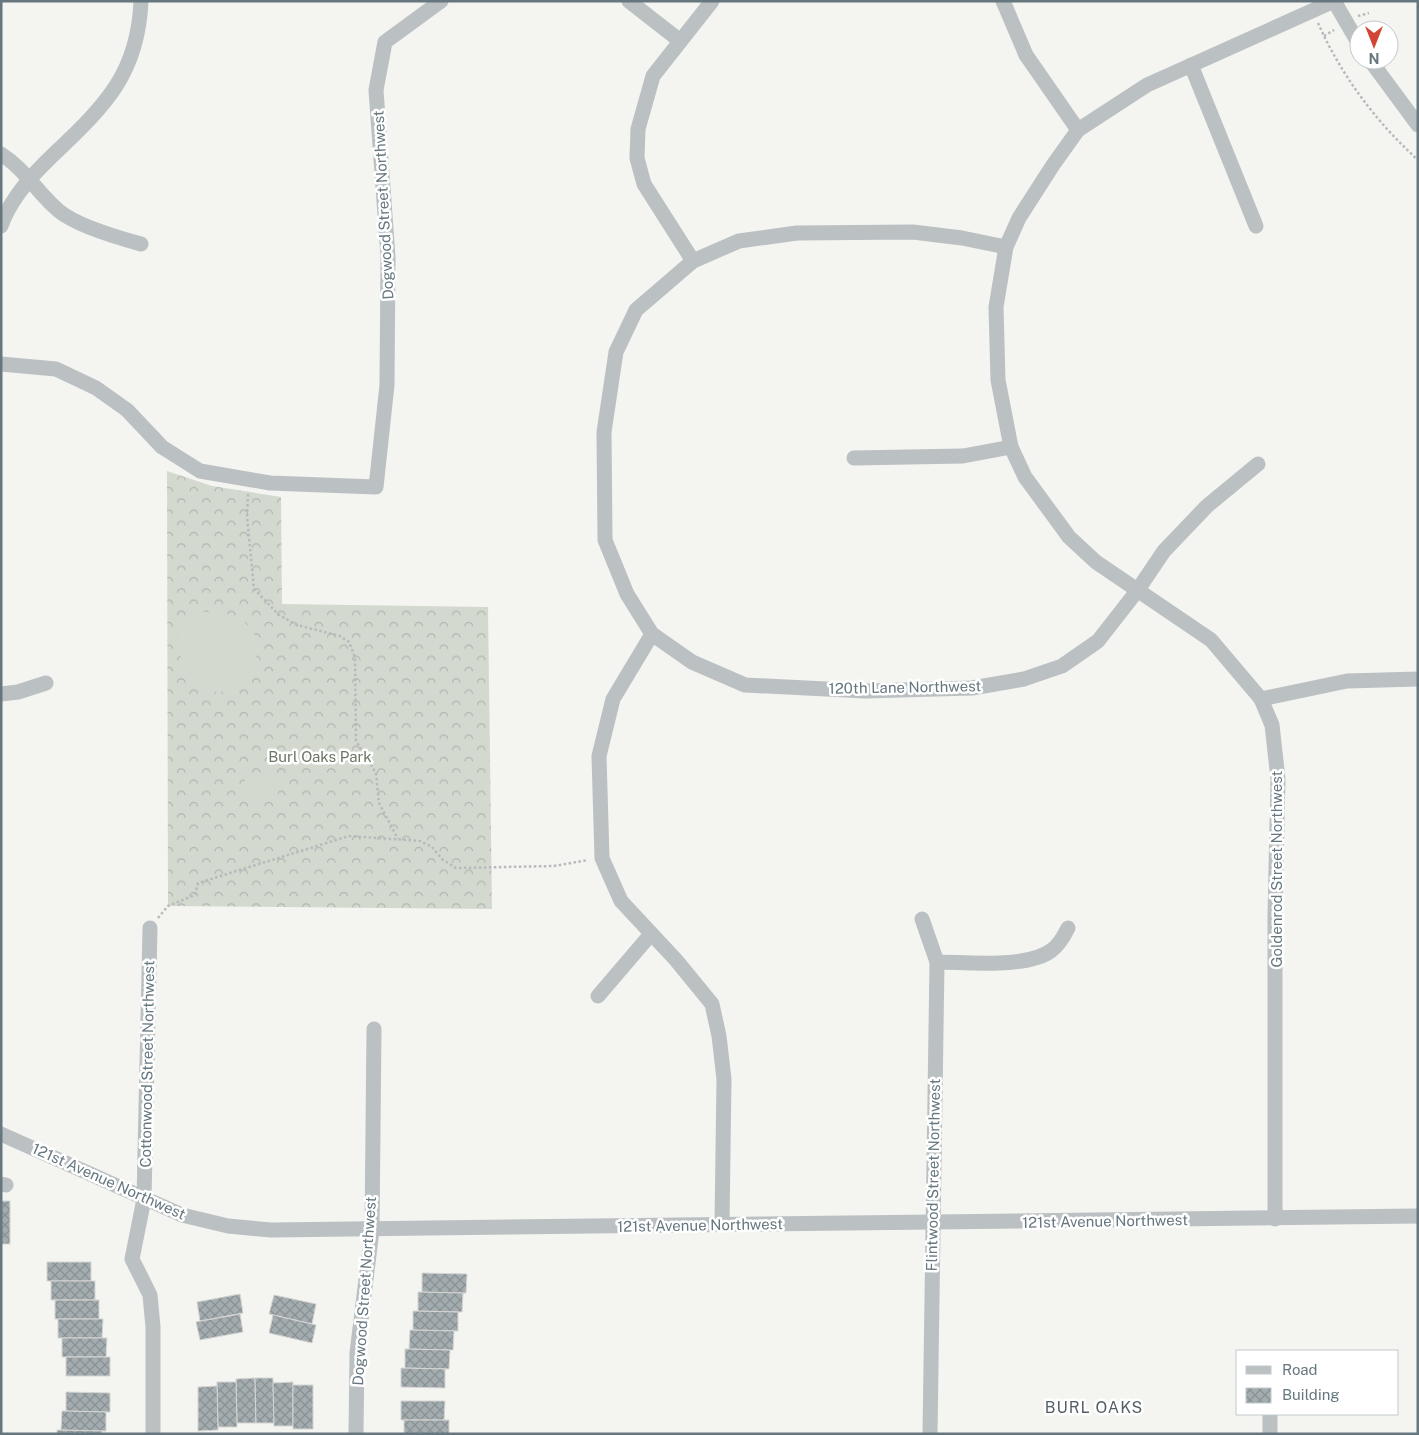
<svg xmlns="http://www.w3.org/2000/svg" width="1419" height="1435" font-family="'Public Sans',sans-serif">
  <defs>
    <pattern id="forest-crowns" width="20" height="18" patternUnits="userSpaceOnUse" patternTransform="scale(1.25)"><rect width="20" height="18" fill="#d4d9d0"/><path d="M2 6a3 3 0 1 1 6 0M12 15a3 3 0 1 1 6 0" fill="none" stroke="#b0b5ae"/></pattern>
    <pattern id="building-cross-hatch" width="8" height="8" patternUnits="userSpaceOnUse" patternTransform="scale(1.25)"><rect width="8" height="8" fill="#a3acaf"/><path d="M0 0l8 8M0 8l8-8" fill="none" stroke="#899194"/></pattern>
  </defs>
  <rect width="100%" height="100%" fill="#f4f4f1"/>
  <!-- forest -->
  <polygon fill="url(#forest-crowns)" points="167,471 212,486 281,497 282,604 488,607 492,909 168,906"/>
  <!-- pitch -->
  <g fill="#d4d9d0">
    <path d="M 200,612 C 211,612 224,612 234,616 C 289,640 234,725 193,678 C 180,663 177,648 177,628 L 192,613 Z"/>
    <polygon points="277,772 278,799 245,800 245,773"/>
  </g>
  <!-- building -->
  <g fill="url(#building-cross-hatch)" stroke="#d5d5d3">
    <rect x="1" y="1201" width="9" height="43"/>
    <rect x="47" y="1262" width="44" height="19"/>
    <polygon points="422,1273 467,1274 466,1293 422,1292"/>
    <rect x="51" y="1281" width="44" height="19"/>
    <polygon points="418,1292 463,1293 462,1312 418,1311"/>
    <polygon points="240,1294 243,1313 200,1321 197,1302"/>
    <polygon points="274,1295 316,1304 312,1324 269,1314"/>
    <rect x="55" y="1300" width="44" height="19"/>
    <polygon points="413,1311 458,1312 458,1331 413,1330"/>
    <polygon points="240,1314 243,1332 200,1340 196,1322"/>
    <polygon points="273,1315 316,1325 312,1343 269,1333"/>
    <polygon points="58,1319 103,1319 102,1338 58,1338"/>
    <polygon points="410,1330 454,1331 453,1350 409,1349"/>
    <polygon points="62,1338 107,1338 106,1357 62,1357"/>
    <polygon points="405,1349 450,1350 449,1369 405,1368"/>
    <rect x="66" y="1357" width="44" height="19"/>
    <polygon points="401,1368 445,1369 445,1388 401,1387"/>
    <polygon points="255,1378 256,1423 237,1423 236,1379"/>
    <polygon points="255,1378 273,1378 274,1423 256,1423"/>
    <polygon points="217,1382 236,1382 237,1427 218,1427"/>
    <polygon points="293,1382 293,1426 274,1426 273,1383"/>
    <rect x="293" y="1385" width="20" height="44"/>
    <polygon points="217,1386 218,1430 198,1431 198,1387"/>
    <polygon points="66,1392 110,1393 110,1412 66,1411"/>
    <polygon points="401,1401 445,1401 444,1420 401,1420"/>
    <polygon points="62,1411 106,1412 106,1431 61,1430"/>
    <rect x="404" y="1420" width="45" height="14"/>
    <polygon points="57,1430 102,1431 101,1434 57,1434"/>
  </g>
  <g fill="none" stroke-linecap="round" stroke-linejoin="round">
    <!-- path -->
    <g stroke="#b7babc" stroke-width="2.5" stroke-dasharray="2.5 2.5" stroke-linecap="butt">
      <polyline points="1358,16 1369,13"/>
      <path d="M 1318,23 C 1341,75 1376,122 1418,160"/>
      <polyline points="1324,36 1334,30"/>
      <polyline points="248,494 247,516 254,589 279,615 297,625 340,636 349,642 355,657 356,741 376,773 379,803 398,839"/>
      <polyline points="158,918 168,906 195,895 198,883 349,836 420,841 432,847 442,859 456,868 554,866 588,860"/>
    </g>
    <!-- minor -->
    <g stroke="#bbc0c2" stroke-width="15">
      <polyline points="629,1 679,40"/>
      <polyline points="1003,1 1026,55 1078,130"/>
      <polyline points="1370,60 1418,125"/>
      <polyline points="1191,65 1256,226"/>
      <path d="M 1,154 C 25,169 38,194 59,211 C 76,225 119,238 141,244"/>
      <path d="M 1,226 C 10,199 32,175 52,156 C 103,107 138,76 141,1"/>
      <polyline points="1006,247 962,238 913,232 797,233 739,241 693,261 636,310 616,352 604,432 605,540 627,594 652,634 692,662 745,685 865,691 972,688 1024,679 1062,666 1098,641 1137,591 1164,551 1207,506 1258,464"/>
      <polyline points="693,261 644,184 637,158 638,129 653,76 712,1"/>
      <polyline points="1,364 56,369 96,388 127,410 162,447 200,471 270,483 376,487 387,385 388,257 376,90 385,42 441,1"/>
      <polyline points="854,458 963,456 1011,447"/>
      <polyline points="652,634 613,699 599,756 602,858 621,901 676,960 712,1004 719,1036 724,1079 722,1224"/>
      <polyline points="1,694 18,692 46,683"/>
      <polyline points="1261,699 1347,681 1418,679"/>
      <polyline points="922,919 937,962 930,1434"/>
      <polyline points="150,928 144,1199 132,1259 150,1295 153,1327 153,1434"/>
      <path d="M 937,962 C 966,962 1028,969 1052,950 C 1059,945 1064,936 1068,928"/>
      <polyline points="598,996 651,934"/>
      <polyline points="1,1134 182,1215 228,1226 271,1230 1418,1216"/>
      <polyline points="1,1184 6,1185"/>
      <polyline points="1275,1219 1275,915 1278,779 1272,725 1261,699 1211,640 1096,562 1069,537 1025,477 1011,447 998,380 996,307 1006,247 1019,218 1053,165 1078,130 1147,85 1334,1 1359,44"/>
      <polyline points="356,1434 357,1353 372,1230 374,1029"/>
      <polyline points="1270,1434 1270,1414"/>
    </g>
  </g>
  <g text-anchor="middle" dominant-baseline="central" stroke-width="5" stroke-linejoin="round" paint-order="stroke">
    <!-- street labels -->
    <g font-size="15" fill="#66777f" stroke="#fff">
      <text transform="translate(383 205) rotate(-93)">Dogwood Street Northwest</text>
      <text transform="translate(905 687) rotate(-1)">120th Lane Northwest</text>
      <text transform="translate(1276 869) rotate(-90)">Goldenrod Street Northwest</text>
      <text transform="translate(147 1064) rotate(-89)">Cottonwood Street Northwest</text>
      <text transform="translate(933 1175) rotate(-89)">Flintwood Street Northwest</text>
      <text transform="translate(109 1181) rotate(24)">121st Avenue Northwest</text>
      <text transform="translate(1105 1221) rotate(-1)">121st Avenue Northwest</text>
      <text transform="translate(700 1225) rotate(-1)">121st Avenue Northwest</text>
      <text transform="translate(364 1291) rotate(-86)">Dogwood Street Northwest</text>
    </g>
    <!-- park labels -->
    <g font-size="15" fill="#6a7764" stroke="#fff">
      <text x="320" y="756">Burl Oaks Park</text>
    </g>
    <!-- neighbourhood labels -->
    <g font-size="16" letter-spacing="1" fill="#535f65" stroke="#fff">
      <text x="1094" y="1407">BURL OAKS</text>
    </g>
  </g>
  <!-- border -->
  <rect width="1419" height="1435" fill="none" stroke="#66777f" stroke-width="5"/>
  <!-- legend -->
  <rect x="1236" y="1350" width="162" height="65" fill="#ffffff" stroke="#c2c9cc"/>
  <rect x="1246" y="1366" width="25" height="8" fill="#bbc0c2" stroke="#c2c9cc"/>
  <text x="1282" y="1375" font-size="15" fill="#66777f">Road</text>
  <rect x="1246" y="1388" width="25" height="15" fill="url(#building-cross-hatch)" stroke="#c2c9cc"/>
  <text x="1282" y="1400" font-size="15" fill="#66777f">Building</text>
  <!-- north arrow -->
  <g transform="translate(1374 45) rotate(180)"><circle r="24" fill="#ffffff" stroke="#c2c9cc"/>
  <path d="M0-4L9 19L0 12L-9 19Z" fill="#d14534"/>
  <text y="-8" font-size="14" font-weight="bold" text-anchor="middle" fill="#66777f">N</text>
  </g>
</svg>
